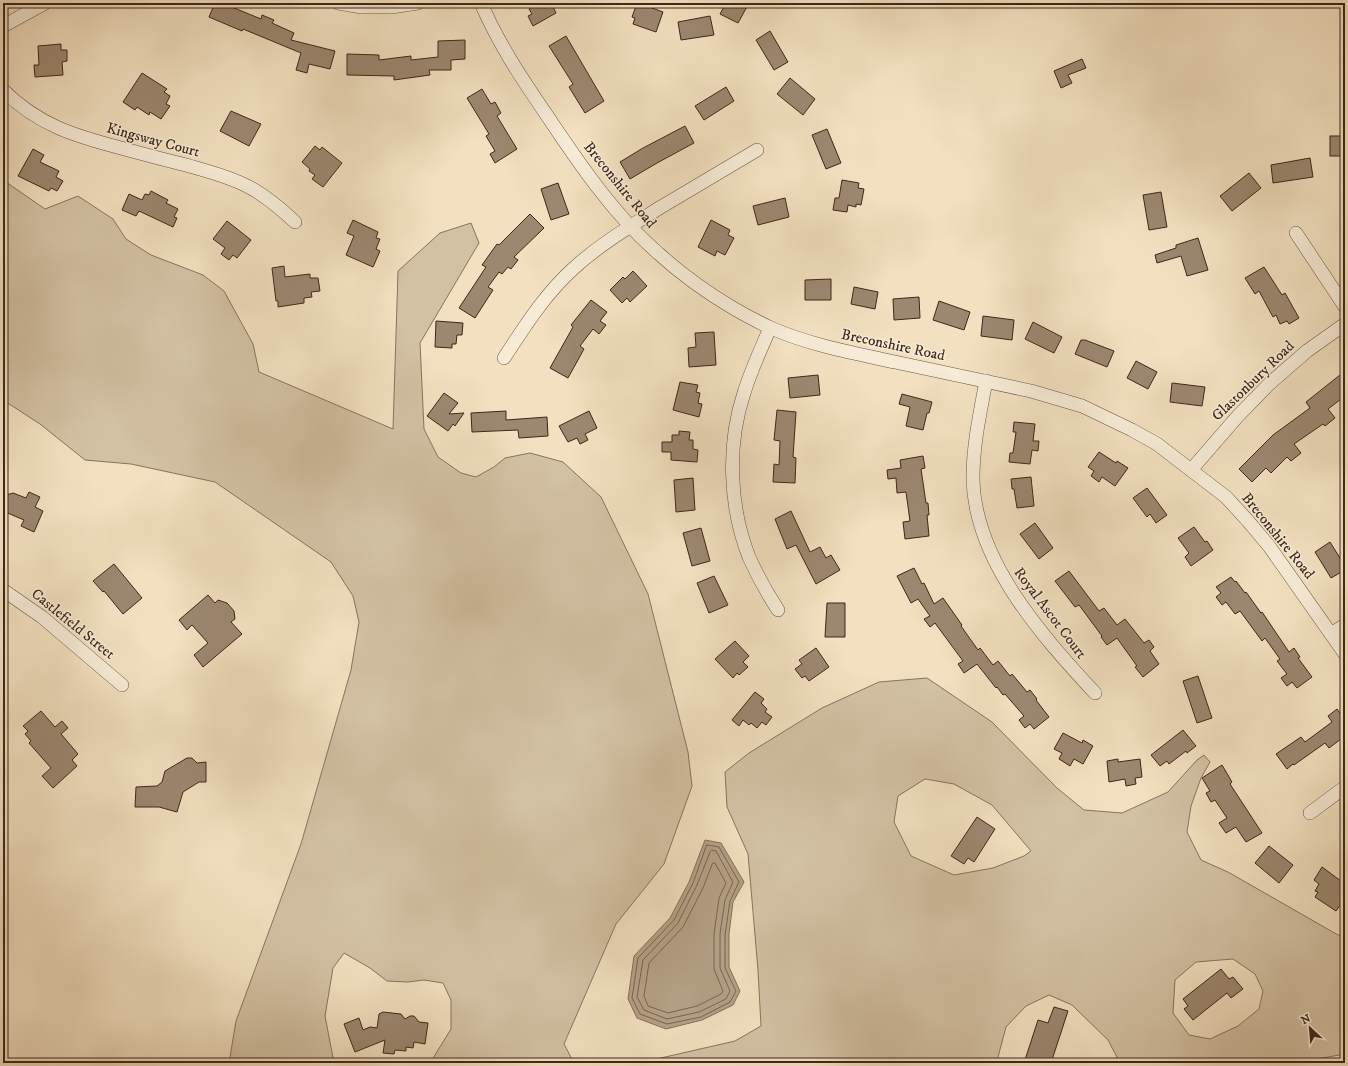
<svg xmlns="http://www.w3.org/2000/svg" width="1348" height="1066" font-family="'IM FELL DW Pica',serif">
  <rect width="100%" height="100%" fill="#f2e0c0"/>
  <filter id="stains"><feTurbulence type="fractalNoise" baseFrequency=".005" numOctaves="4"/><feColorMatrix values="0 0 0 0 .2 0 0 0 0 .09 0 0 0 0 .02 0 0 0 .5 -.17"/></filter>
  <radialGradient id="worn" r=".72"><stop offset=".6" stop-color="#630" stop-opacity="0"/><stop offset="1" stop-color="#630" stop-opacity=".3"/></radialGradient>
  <!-- green -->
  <g fill="#d3c1a4" stroke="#88745e" fill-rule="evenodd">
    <polygon points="3,180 45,209 78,196 113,219 126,239 151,255 203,275 224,291 253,344 259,372 393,429 398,271 440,233 471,223 479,243 420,343 424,429 438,457 461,473 476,477 494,467 505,458 530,453 563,462 601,497 648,594 688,752 692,786 664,864 616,924 564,1044 574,1063 430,1063 451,1029 451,1000 443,983 424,980 408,982 387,981 370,968 344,953 333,968 325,1016 334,1063 229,1063 236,1021 301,844 351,670 359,622 353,596 331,562 215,482 131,464 85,460 40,424 3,400"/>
    <path d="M 927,678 L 992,722 L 1057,788 L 1084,810 L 1122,813 L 1168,792 L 1197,760 L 1204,755 L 1210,762 L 1201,778 L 1191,806 L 1187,832 L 1201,860 L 1228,872 L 1338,935 L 1345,936 L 1345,1054 L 1294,1063 L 1120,1063 L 1108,1040 L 1072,1005 L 1049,995 L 1026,1006 L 1006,1027 L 998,1057 L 1001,1063 L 639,1063 L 735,1041 L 761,1026 L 758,970 L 748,854 L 727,807 L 725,772 L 749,753 L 822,708 L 879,682 ZM 925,779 L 954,784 L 992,805 L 1031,851 L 1024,856 L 993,868 L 954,875 L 911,856 L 894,822 L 898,796 ZM 1233,959 L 1255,974 L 1263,991 L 1259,1009 L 1238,1026 L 1210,1039 L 1189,1035 L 1173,1013 L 1175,980 L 1196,962 Z"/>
  </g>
  <!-- water -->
  <polygon fill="#b5a187" stroke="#85705b" points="705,840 721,843 744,882 733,902 729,934 729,967 740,991 733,1005 702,1020 666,1029 637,1018 628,999 634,956 670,918 689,882"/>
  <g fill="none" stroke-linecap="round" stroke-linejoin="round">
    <!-- shore -->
    <g stroke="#7a6450" stroke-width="1">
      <polygon points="707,845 719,847 739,882 730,901 725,935 725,968 736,991 730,1002 701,1017 667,1024 640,1014 632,998 638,958 674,920 693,883"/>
      <polygon points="712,850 716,851 733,882 725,900 720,934 720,968 730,991 726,999 699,1012 667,1019 644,1010 637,997 643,960 678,923 697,885 710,852"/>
      <polygon points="713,863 715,863 726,883 719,898 714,934 714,969 723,991 721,994 697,1006 668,1013 648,1006 644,996 649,963 683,927 703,888"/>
    </g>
  </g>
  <!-- building -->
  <g fill="#9c8770" stroke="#3e2719">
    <polygon points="215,3 222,3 261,19 262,15 274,20 272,23 294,33 291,40 335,51 330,69 309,64 307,73 296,70 301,53 243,29 242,31 209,17"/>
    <polygon points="530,3 551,3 556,13 533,26 528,16 532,14 529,9 532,6"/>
    <polygon points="726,3 749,3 738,23 720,14"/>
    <polygon points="644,5 663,12 656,32 633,24 635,18 632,17 636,6 643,8"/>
    <polygon points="710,16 714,35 681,40 678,22"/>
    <polygon points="770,31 788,62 774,70 756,40"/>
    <polygon points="566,36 604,101 585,113 569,87 573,84 549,46"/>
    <polygon points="465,40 465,59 451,60 451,70 429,70 430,75 394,80 394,76 347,75 347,54 379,55 379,60 411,56 411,60 438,57 438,41"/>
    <polygon points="61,44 61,50 67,50 67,61 62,62 63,75 35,77 34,65 39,65 38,46"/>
    <polygon points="1082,59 1086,68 1068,75 1072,83 1061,88 1054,71"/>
    <polygon points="142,73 167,89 164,92 170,96 166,104 170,106 161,119 150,112 149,115 137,107 135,110 123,102"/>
    <polygon points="790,78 815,99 803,115 777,94"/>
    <polygon points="726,87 734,101 704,120 695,106"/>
    <polygon points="482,89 491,104 495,102 501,113 497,116 517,149 495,163 490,154 495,151 486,136 489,134 467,98"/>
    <polygon points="231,111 261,124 249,146 220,131"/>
    <polygon points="685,126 694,143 657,163 630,179 620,162 643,148"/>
    <polygon points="827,129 841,163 826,169 812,135"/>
    <rect x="1330" y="136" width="15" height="20"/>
    <polygon points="315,146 320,150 322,147 342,163 323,187 312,179 315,175 309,171 310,169 302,162"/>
    <polygon points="33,149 44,155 40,162 59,171 56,177 63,181 57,191 51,188 49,191 18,176"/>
    <polygon points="1310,158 1313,177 1273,183 1271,165"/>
    <polygon points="1249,173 1261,188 1232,211 1220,196"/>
    <polygon points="842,180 859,183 858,188 864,189 861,205 856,204 856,207 848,205 847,212 833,210 835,198 839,198"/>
    <polygon points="558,183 569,214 551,220 541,189"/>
    <polygon points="151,191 168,200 166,203 178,209 174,217 177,218 173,227 139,211 136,216 122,210 129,194 142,200 145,194 149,195"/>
    <polygon points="1161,192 1167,227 1149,230 1143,195"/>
    <polygon points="785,198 789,217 758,225 753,206"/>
    <polygon points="530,214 544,228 514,257 518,260 511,269 508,267 502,274 499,272 488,287 493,290 475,318 459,308 486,267 482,265 497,244 499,245"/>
    <polygon points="353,220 378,232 376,238 380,239 376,249 380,251 373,267 346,255 354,236 347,233"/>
    <polygon points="711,220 730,230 728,235 734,238 725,255 717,251 715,256 698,247"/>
    <polygon points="227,221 251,240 237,258 233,255 229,260 221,254 225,248 213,239"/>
    <polygon points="1198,238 1208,270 1187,276 1181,256 1157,263 1155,255 1176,248 1176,245"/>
    <polygon points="284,266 285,277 310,274 310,278 318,278 320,291 311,292 312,297 304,298 304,303 278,307 278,301 276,301 272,268"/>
    <polygon points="1264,267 1282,295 1285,293 1299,318 1289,324 1287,321 1280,324 1276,315 1273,317 1259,291 1255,294 1245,278"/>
    <polygon points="633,271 647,286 630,302 627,298 622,303 610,290 623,277 625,279"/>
    <polygon points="831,279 831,300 805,300 805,280"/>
    <polygon points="854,287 878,292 875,309 851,304"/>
    <polygon points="919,297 920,318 894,320 893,299"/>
    <polygon points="591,300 607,312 600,321 606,325 599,334 593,329 580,346 584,349 568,378 550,368 573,327 571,325"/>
    <polygon points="939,301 970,312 964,330 933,320"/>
    <polygon points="983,316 1014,320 1012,340 981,336"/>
    <polygon points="436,321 463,323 462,335 457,335 456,344 452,344 452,348 435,347"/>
    <polygon points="1033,322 1062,337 1054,353 1025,339"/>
    <polygon points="714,332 716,365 689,367 688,348 696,347 695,333"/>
    <polygon points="1081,340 1085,340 1114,351 1107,367 1075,354"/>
    <polygon points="1136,361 1157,372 1148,389 1127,378"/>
    <polygon points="1345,371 1345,396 1328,409 1335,418 1325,426 1323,424 1294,444 1301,453 1291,461 1287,457 1271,473 1266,468 1252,482 1239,469 1273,435 1310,408 1306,402"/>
    <polygon points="818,375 820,395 790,398 788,378"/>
    <polygon points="680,382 698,385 696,392 700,393 698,403 702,404 699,417 673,410"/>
    <polygon points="1172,383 1205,387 1202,406 1170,402"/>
    <polygon points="444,393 458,403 449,414 464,413 455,426 453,424 448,431 427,416"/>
    <polygon points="902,394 932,402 929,413 927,413 923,430 906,426 910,407 899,404"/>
    <polygon points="777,410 796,412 793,457 796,458 795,483 773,482 774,464 779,465 780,441 774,440"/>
    <polygon points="506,411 506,420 547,417 548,436 519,438 518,430 472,432 471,413"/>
    <polygon points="589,411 597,428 585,434 588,440 580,444 577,438 568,442 559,426"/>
    <polygon points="1014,422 1035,424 1033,441 1039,441 1038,451 1032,450 1030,464 1009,462 1010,453 1013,453 1016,432 1013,432"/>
    <polygon points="679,431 690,432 689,440 693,440 693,449 698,450 697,462 671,460 671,452 662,452 662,442 672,442 672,435 679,435"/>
    <polygon points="1099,452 1116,463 1117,461 1128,468 1115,486 1102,477 1099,482 1091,476 1094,471 1088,467"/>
    <polygon points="923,456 925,468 921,469 926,503 928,503 929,515 927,515 929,536 905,539 903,522 910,521 906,492 897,493 896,478 888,479 887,470 901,468 900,460"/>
    <polygon points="1031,477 1034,506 1017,508 1014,489 1012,489 1011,479"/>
    <polygon points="693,478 695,510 676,512 674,480"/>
    <polygon points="1147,488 1167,515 1156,523 1150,514 1147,517 1133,498"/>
    <polygon points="29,492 40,497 35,507 43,511 34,532 21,526 24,520 3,511 3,496 13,493 26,498"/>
    <polygon points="791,511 810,552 820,547 826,558 831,555 840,570 816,584 796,545 787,549 775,519"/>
    <polygon points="1035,523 1053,548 1039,559 1020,534"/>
    <polygon points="1194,527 1205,542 1207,541 1213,550 1191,566 1185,557 1189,553 1178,538"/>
    <polygon points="701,528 710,561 692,566 683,533"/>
    <polygon points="1330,542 1345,566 1345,570 1331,578 1315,552"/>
    <polygon points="114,564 142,598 123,614 104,591 103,592 93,581"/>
    <polygon points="914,568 922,584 924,583 934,604 943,598 962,625 961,626 978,650 980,648 993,665 998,661 1010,676 1012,674 1027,692 1030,690 1037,699 1036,700 1049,717 1034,729 1030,724 1025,728 1019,720 1024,716 1005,694 1003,695 997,687 996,688 977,664 964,673 958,664 963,661 935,623 930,627 924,619 930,616 918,599 911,603 897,576"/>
    <polygon points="1069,571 1099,611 1104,608 1117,625 1125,619 1144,643 1149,640 1154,647 1150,651 1159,664 1143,677 1135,667 1137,666 1117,638 1107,645 1101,637 1102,636 1079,605 1075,607 1055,581"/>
    <polygon points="714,576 728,605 709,613 697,583"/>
    <polygon points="1231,577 1235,582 1236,581 1245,593 1246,592 1261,613 1262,612 1289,652 1294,648 1300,657 1298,658 1312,677 1297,688 1292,682 1287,686 1281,678 1287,674 1277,661 1280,659 1265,638 1262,641 1240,611 1235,614 1226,602 1222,605 1216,597 1221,593 1216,587"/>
    <polygon points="208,595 215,603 218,600 227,603 234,611 235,619 231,622 242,634 203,667 194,655 208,643 192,625 187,630 179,620"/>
    <polygon points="827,603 845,603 845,637 825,637"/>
    <polygon points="735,641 749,656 743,662 748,667 739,675 737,673 733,678 715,659"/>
    <polygon points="816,648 829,667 809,681 805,676 802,678 795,669 802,664 799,660"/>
    <polygon points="1198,676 1212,718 1197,723 1183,681"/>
    <polygon points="755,692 764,699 761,703 767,709 765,712 772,717 766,725 762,722 757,728 751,723 749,725 743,720 739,726 732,720"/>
    <polygon points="1337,709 1345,720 1345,736 1329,748 1325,743 1294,765 1293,764 1287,769 1276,754 1301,737 1305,742 1332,722 1328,716"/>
    <polygon points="41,711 55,727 62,721 68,728 61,734 78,754 72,760 77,766 53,788 42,776 51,768 29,743 31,741 25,734 28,731 23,726"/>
    <polygon points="1183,730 1196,746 1187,753 1186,751 1169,764 1167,761 1160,766 1151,755"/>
    <polygon points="1063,733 1082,743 1083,740 1093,746 1083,764 1074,759 1070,766 1059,759 1062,753 1054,749"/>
    <polygon points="187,758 192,758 197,763 206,762 206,782 199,782 183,792 177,812 159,807 135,807 136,787 157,786 162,782 165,771"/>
    <polygon points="1118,759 1118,762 1140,759 1142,777 1135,778 1136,784 1126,786 1125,779 1109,782 1107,761"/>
    <polygon points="1222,765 1232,782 1230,784 1262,833 1246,842 1236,827 1226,833 1219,823 1227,818 1215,800 1211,802 1206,793 1210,791 1202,778"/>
    <polygon points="977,817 995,829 974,862 968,858 964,864 951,856"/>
    <polygon points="1269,846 1293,865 1279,883 1255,863"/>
    <polygon points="1322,867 1345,884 1345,898 1336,911 1315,897 1318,892 1315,891 1319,884 1314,880"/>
    <polygon points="1221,969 1229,979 1233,977 1243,989 1231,998 1227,993 1193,1020 1184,1009 1188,1006 1183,999"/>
    <polygon points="1054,1007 1068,1011 1051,1063 1024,1063 1038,1020 1048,1023"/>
    <polygon points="383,1012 401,1014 405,1019 410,1016 414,1016 419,1022 428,1023 425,1044 414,1042 413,1048 406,1047 406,1051 395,1050 394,1054 383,1053 385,1040 355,1052 344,1024 359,1018 363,1030 370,1027 377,1028 379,1014"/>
  </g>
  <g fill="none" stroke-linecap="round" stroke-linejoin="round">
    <!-- minor casing -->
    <g stroke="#6b5543" stroke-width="14">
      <g id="minor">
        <polyline points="338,3 362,7 391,7 418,3"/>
        <path d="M 481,3 C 498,43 522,79 546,114 C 578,162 614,215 658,253 C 681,274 706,292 733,308 C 745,315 758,322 771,328 C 810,345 853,353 895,362 C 940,372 986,381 1031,391 L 1082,406 L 1132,430 L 1157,444 L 1226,497 L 1248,521 L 1269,546 L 1345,654"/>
        <polyline points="3,26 45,3"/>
        <path d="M 3,90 C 38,125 75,136 121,148 C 143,154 165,160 186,165 C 207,171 228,176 247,186 C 265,195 280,208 295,222"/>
        <polyline points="1296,233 1345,307"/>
        <path d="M 770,328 C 761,349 751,370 744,393 C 727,444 729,506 749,557 C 757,575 767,593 778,610"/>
        <path d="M 504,358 C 525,326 545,294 574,268 C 600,244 631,226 661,207 C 693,188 725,169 757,150"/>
        <path d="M 986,381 C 980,413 973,445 973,478 C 974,560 1042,636 1095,693"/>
        <polyline points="1191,470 1237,417 1269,384 1307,351 1345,324"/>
        <polyline points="3,590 42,617 122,685"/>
        <polyline points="1331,634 1345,625"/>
        <polyline points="1310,813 1345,787"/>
      </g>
    </g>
    <!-- minor -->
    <use href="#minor" stroke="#f7ebd6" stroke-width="13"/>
  </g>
  <g text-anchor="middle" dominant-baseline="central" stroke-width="3" stroke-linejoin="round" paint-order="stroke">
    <!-- street labels -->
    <g font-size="15" fill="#3e2719" stroke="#f7ebd6">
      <text transform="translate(153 140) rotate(15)">Kingsway Court</text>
      <text transform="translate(620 185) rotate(51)">Breconshire Road</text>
      <text transform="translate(893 345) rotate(12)">Breconshire Road</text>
      <text transform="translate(1253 381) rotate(-44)">Glastonbury Road</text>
      <text transform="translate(1278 536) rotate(51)">Breconshire Road</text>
      <text transform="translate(1050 613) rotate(53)">Royal Ascot Court</text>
      <text transform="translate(73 624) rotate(39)">Castlefield Street</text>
    </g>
  </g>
  <!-- margin -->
  <rect width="1348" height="1066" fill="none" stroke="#f2e0c0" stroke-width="16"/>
  <rect x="4" y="4" width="1340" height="1058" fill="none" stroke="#3e2719" stroke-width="2"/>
  <rect x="8" y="8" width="1332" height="1050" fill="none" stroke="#3e2719"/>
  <!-- north arrow -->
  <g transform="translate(1310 1028) rotate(334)" stroke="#f7ebd6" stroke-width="3" paint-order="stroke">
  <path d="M0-3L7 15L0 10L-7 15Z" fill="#3e2719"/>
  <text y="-6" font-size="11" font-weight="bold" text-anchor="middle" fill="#3e2719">N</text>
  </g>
  <rect width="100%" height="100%" filter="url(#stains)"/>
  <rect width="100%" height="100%" fill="url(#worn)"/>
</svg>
